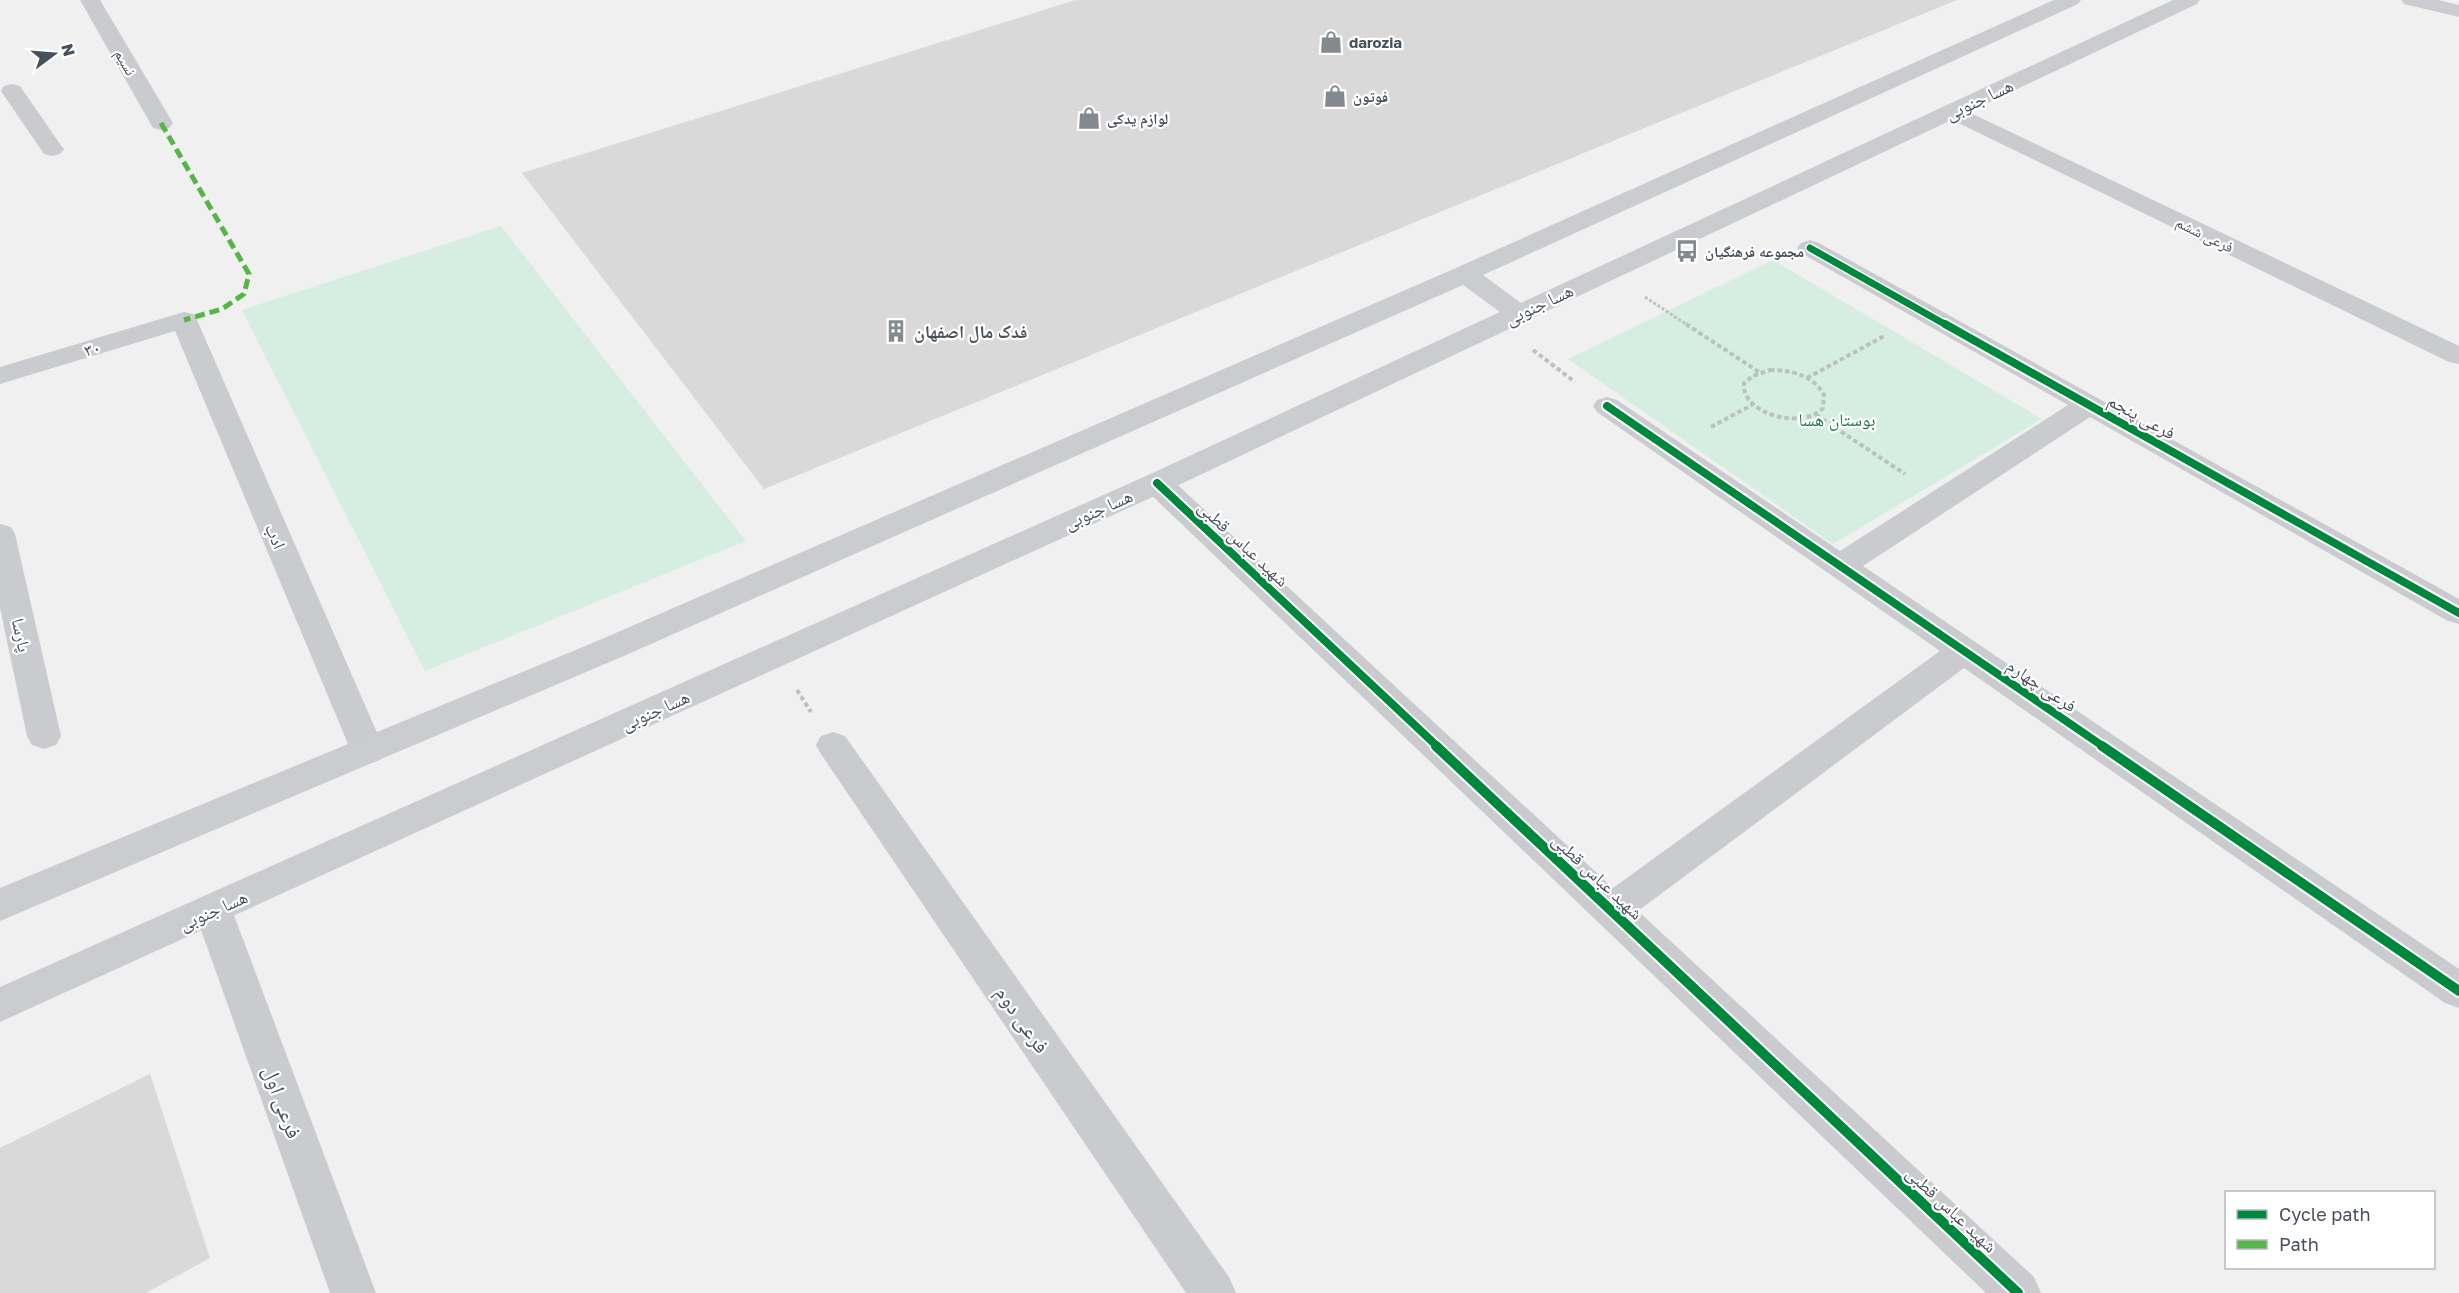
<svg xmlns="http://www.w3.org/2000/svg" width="2459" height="1293" font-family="'Golos Text','Noto Naskh Arabic',sans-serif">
  <rect width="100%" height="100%" fill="#f0f0f0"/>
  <!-- green -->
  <g fill="#d6ede1">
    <polygon points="501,226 746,541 425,671 242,310"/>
    <polygon points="1773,260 2042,419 1833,544 1568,359"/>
  </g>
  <!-- building -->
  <g fill="#d9d9da">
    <polygon points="1076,0 1957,0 764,489 522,173"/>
    <polygon points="150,1074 210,1258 146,1293 0,1293 0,1148"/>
  </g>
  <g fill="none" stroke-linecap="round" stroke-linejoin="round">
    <!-- path-far1 -->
    <polyline stroke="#b9c2c0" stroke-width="3" stroke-dasharray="3 2" stroke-linecap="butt" points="1645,297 1689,326"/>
    <!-- path -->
    <g stroke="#b9c2c0" stroke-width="4" stroke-dasharray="4.5 3" stroke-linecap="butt">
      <polyline points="1686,324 1759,372"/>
      <polyline points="1533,350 1575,382"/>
      <path d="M 1770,370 C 1791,370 1813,375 1824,395 L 1823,408 C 1804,430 1741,415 1744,383 L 1753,376 Z"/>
      <polyline points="1807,378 1886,335"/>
      <polyline points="1816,415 1905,474"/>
      <polyline points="1711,427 1752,405"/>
      <polyline points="797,690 811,712"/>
    </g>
    <!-- minor -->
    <g fill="#cacbce" fill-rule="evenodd">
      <polygon points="80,0 100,0 173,123 169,128 161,130 153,128"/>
      <polygon points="12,84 20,86 60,144 64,149 60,154 52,156 44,154 1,91 4,86"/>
      <polygon points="1952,104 2459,346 2459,364 2449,362 1944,116 1941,111 1944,106"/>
      <polygon points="1810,240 1819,243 2459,599 2459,624 2448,621 2090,417 1863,566 2459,969 2459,1008 2445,1003 1964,668 1638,911 2034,1277 2041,1293 1986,1293 1146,490 1142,483 1146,476 1157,473 1168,476 1613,888 1940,651 1597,412 1593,406 1597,400 1607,397 1617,400 1840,551 2068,405 1801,253 1797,248 1801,243"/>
      <polygon points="184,312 193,314 197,320 385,751 380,760 368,764 356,760 351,751 175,331 0,384 0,367"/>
      <polygon points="0,524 11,527 15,534 61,736 56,745 44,749 32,745 27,736 0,608"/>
      <polygon points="833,732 845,736 1229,1277 1236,1293 1186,1293 821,754 816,745 821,736"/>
      <polygon points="213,894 226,899 232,910 376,1293 330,1293 194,910 200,899"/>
    </g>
    <!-- secondary -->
    <g fill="#cbcccf" fill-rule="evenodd">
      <polygon points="2054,0 2081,0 2078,4 1483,275 1521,303 2173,0 2200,0 2197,4 1168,490 0,1022 0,987 1146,476 1500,312 1463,285 626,655 0,921 0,888 602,639 1456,268"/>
      <polygon points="2401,0 2438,0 2459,5 2459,17 2404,4"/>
    </g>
    <!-- quiet -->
    <polyline stroke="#57b448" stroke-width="5" stroke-dasharray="10 5" stroke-linecap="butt" points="161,123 249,274 244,294 222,309 184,320"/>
    <!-- cycleway-far2 casing -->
    <g stroke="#fff" stroke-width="10">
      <polyline id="cycleway-far2" points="1810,248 1948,326"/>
    </g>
    <!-- cycleway-far1 casing -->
    <g stroke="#fff" stroke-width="12">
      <g id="cycleway-far1">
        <polyline points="1945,324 2459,613"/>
        <polyline points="1607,406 2104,747"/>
        <polyline points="1157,483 1438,747"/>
      </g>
    </g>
    <!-- cycleway casing -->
    <g stroke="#fff" stroke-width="14">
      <g id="cycleway">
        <polyline points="1436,746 2018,1293"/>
        <polyline points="2102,746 2459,991"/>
      </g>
    </g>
    <!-- cycleway-far2 -->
    <use href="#cycleway-far2" stroke="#00873e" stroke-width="7"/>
    <!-- cycleway-far1 -->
    <use href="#cycleway-far1" stroke="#00873e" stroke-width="8"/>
    <!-- cycleway -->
    <use href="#cycleway" stroke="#00873e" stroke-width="10"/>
  </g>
  <!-- icons -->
  <defs>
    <g id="shop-bare" transform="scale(1.8)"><path d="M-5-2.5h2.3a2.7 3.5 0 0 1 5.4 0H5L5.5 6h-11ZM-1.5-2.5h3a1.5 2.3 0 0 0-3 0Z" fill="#83898f" stroke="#fff" stroke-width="2.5" paint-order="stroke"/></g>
    <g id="bus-bare" transform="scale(1.8)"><path d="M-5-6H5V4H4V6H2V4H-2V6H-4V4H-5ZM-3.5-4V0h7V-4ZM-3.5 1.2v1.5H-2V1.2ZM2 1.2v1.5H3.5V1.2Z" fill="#83898f" stroke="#fff" stroke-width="2.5" paint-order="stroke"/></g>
    <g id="building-bare" transform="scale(1.8)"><path d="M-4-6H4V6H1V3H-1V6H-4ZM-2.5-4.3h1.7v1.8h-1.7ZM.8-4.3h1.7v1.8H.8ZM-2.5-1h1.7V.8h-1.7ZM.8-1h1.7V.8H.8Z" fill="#83898f" stroke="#fff" stroke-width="2.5" paint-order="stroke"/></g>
  </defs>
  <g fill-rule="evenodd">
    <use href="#shop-bare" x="1331" y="42"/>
    <use href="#shop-bare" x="1335" y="96"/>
    <use href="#shop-bare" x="1089" y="118"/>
    <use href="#bus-bare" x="1687" y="251"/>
    <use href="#building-bare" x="896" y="331"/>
  </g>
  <g text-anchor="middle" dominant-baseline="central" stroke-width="4.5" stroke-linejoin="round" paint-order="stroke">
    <!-- far-poi labels -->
    <g font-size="15" font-weight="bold" fill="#48515b" stroke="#fff" text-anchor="start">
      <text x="1349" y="42">darozia</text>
      <text x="1353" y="96">فوتون</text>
      <text x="1107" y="118">لوازم یدکی</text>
      <text x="1705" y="251">مجموعه فرهنگیان</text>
    </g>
    <!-- far-street labels -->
    <g font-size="15" fill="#48515b" stroke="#fff">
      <text transform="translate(126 62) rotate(60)">نسیم</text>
      <text transform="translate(2205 234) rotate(26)">فرعی ششم</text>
    </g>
    <!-- street labels -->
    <g font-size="18" fill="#48515b" stroke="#fff">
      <text transform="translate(1979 99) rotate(-25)">هسا جنوبی</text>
      <text transform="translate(1539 304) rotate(-25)">هسا جنوبی</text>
      <text transform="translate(92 348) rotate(-17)">۳۰</text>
      <text transform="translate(2142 416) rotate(29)">فرعی پنجم</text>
      <text transform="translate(1098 509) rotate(-24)">هسا جنوبی</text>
      <text transform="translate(276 536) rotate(67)">ادب</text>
      <text transform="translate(1244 543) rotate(43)">شهید عباس قطبی</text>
      <text transform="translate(22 635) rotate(78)">پارسا</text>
      <text transform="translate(2042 685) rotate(34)">فرعی چهارم</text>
      <text transform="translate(655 710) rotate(-24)">هسا جنوبی</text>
      <text transform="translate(1598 876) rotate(43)">شهید عباس قطبی</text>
      <text transform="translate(213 910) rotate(-24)">هسا جنوبی</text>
      <text transform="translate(1952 1209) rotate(43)">شهید عباس قطبی</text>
    </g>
    <!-- poi labels -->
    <g font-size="18" font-weight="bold" fill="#48515b" stroke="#fff" text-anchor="start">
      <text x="914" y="331">فدک مال اصفهان</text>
    </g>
    <!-- park labels -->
    <g font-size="18" fill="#1f7650" stroke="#fff">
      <text x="1837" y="419">بوستان هسا</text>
    </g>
    <!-- near-street labels -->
    <g font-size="21" fill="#48515b" stroke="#fff">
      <text transform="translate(1023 1019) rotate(55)">فرعی دوم</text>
      <text transform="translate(283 1102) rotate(70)">فرعی اول</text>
    </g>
  </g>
  <!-- legend -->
  <rect x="2225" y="1191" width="210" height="78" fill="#ffffff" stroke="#b6b9bd" stroke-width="1.5"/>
  <rect x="2237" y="1210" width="30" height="9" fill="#00873e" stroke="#b6b9bd" stroke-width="1.5"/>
  <text x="2279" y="1221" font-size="18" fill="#48515b">Cycle path</text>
  <rect x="2237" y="1240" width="30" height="9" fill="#57b448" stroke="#b6b9bd" stroke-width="1.5"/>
  <text x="2279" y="1251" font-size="18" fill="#48515b">Path</text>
  <!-- north arrow -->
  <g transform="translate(54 54) rotate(74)" stroke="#ffffff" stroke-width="4.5" paint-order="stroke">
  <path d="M0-4.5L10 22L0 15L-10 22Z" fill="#48515b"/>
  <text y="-9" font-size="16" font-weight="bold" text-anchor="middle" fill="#48515b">N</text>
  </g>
</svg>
